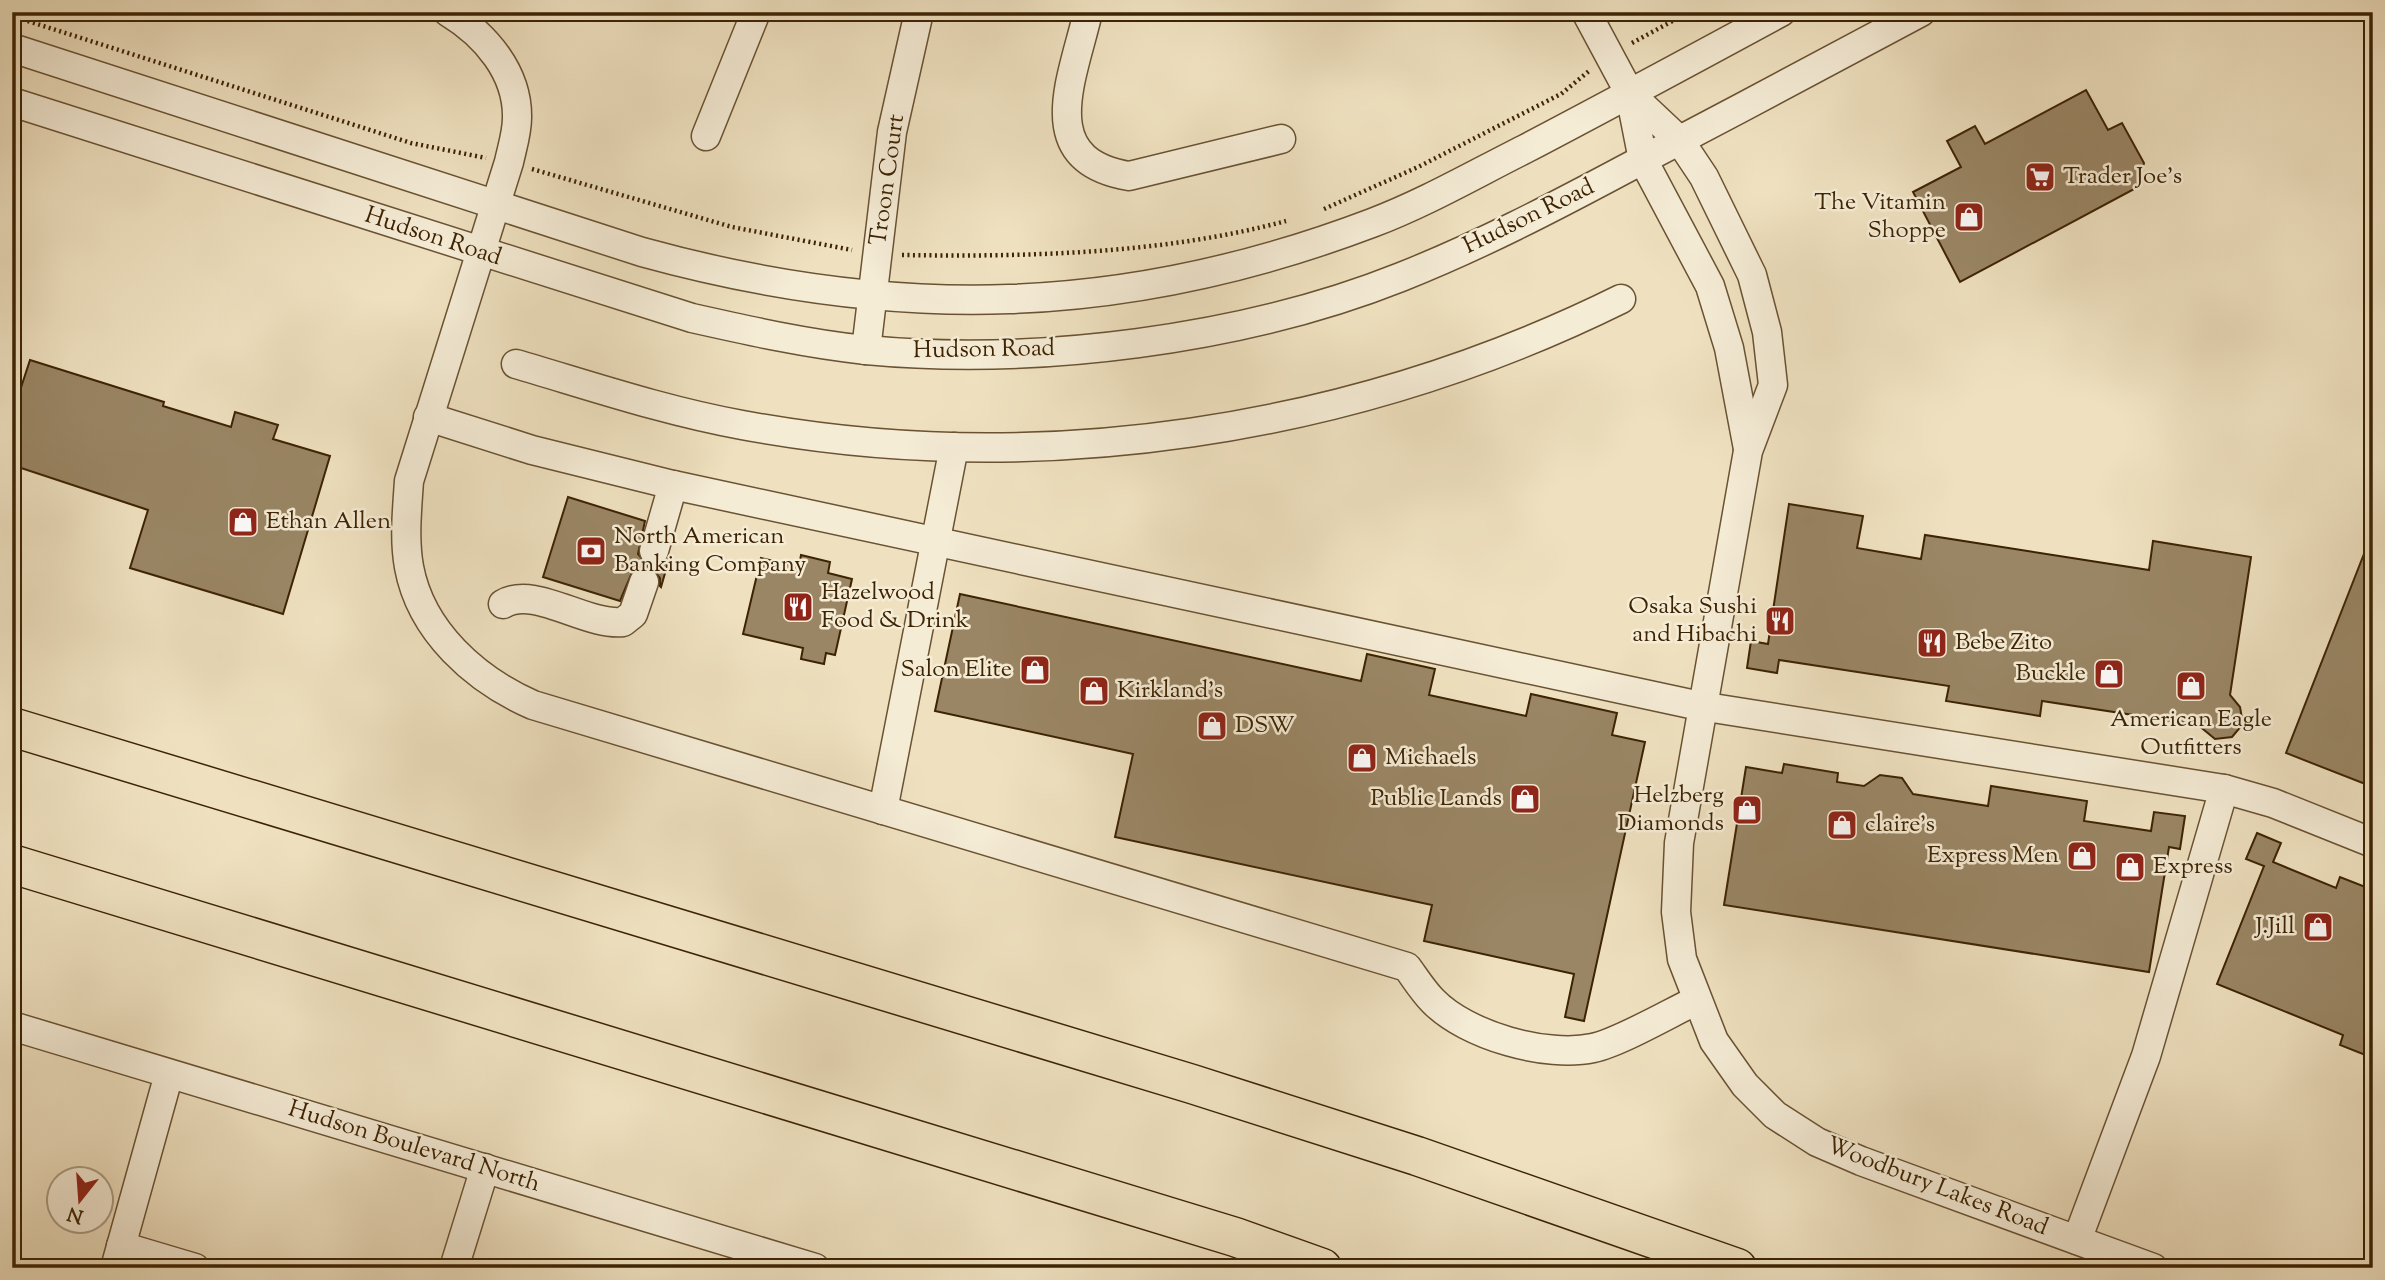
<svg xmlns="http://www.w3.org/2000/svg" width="2385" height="1280" font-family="'Sorts Mill Goudy',serif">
  <rect width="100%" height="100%" fill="#efe1c0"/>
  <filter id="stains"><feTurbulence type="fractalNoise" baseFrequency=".00286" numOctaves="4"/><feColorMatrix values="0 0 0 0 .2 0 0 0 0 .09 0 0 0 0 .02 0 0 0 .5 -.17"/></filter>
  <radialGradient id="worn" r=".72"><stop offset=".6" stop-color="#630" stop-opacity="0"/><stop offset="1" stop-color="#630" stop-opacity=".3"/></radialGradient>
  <!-- building -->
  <g fill="#9a8665" stroke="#3d2303" stroke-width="2">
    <polygon points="2086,90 2108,130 2122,123 2144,163 2136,188 1960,282 1913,192 1961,167 1947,141 1975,126 1985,144"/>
    <polygon points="30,360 164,402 163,406 231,427 235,412 278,425 273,439 330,456 283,614 130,568 148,510 12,465 12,415"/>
    <polygon points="568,497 645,521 638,554 648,566 633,570 620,601 543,577"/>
    <polygon points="1789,504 1863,516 1857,548 1921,559 1925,535 2149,570 2153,541 2251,557 2230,695 2240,707 2243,724 2232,737 2215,739 2198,725 2042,701 2040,716 1946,701 1949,686 1779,660 1777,673 1747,668 1751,641 1768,644"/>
    <polygon points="2371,536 2373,536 2373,787 2286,753"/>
    <polygon points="801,555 830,562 828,573 852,579 835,655 826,653 824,664 801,659 803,648 743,634 761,558 799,567"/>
    <polygon points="670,556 661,587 660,586 660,578 651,567 665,563"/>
    <polygon points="960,594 1361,681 1367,654 1435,669 1429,695 1526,716 1531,694 1617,713 1612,735 1645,742 1584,1021 1565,1017 1574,974 1424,941 1432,905 1115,837 1133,754 935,711"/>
    <polygon points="1784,764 1838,773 1837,782 1864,786 1880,775 1902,778 1913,794 1988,806 1991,786 2087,801 2084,821 2151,831 2154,812 2185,816 2180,849 2169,847 2149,972 1724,905 1746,767 1782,773"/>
    <polygon points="2257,833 2281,843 2273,862 2336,888 2340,877 2373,890 2373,1058 2340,1045 2343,1035 2217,984 2264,866 2246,859"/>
  </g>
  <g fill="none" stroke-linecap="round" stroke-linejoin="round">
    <!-- minor casing -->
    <g stroke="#6a5232" stroke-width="31">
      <g id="minor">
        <path d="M 448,12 C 486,35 518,73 517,118 C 517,133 512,148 509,162 L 409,481 C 407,510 404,539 409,567 C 421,632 476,680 533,705 L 1407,967 C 1415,978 1423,991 1433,1001 C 1467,1036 1547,1058 1593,1048 C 1618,1043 1670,1013 1695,1001"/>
        <path d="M 1088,12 C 1073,78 1033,160 1129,176 L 1281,139"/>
        <polyline points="1586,12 1630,94 1643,160 1710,286 1729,348 1748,449"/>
        <path d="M 12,48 L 642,252 C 896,322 1124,317 1372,223 C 1425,203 1475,174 1525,149 C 1611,104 1696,58 1781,12"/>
        <polyline points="1630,94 1680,141 1704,177 1752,275 1767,332 1773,385 1748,451 1679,843 1676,912 1682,959 1714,1041 1745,1085 1775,1115 1817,1142 1861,1161 2153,1268"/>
        <path d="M 12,102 L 692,318 C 750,331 808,344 866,350 C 1036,366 1243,340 1401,277 C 1479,246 1552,208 1625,169 C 1724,117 1822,65 1921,12"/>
        <polyline points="706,136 756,12"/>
        <polyline points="866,350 892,132 919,12"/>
        <path d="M 516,364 C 591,386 665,411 742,425 C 1038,480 1352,432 1621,299"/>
        <polyline points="428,417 532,450 673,485 1700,706 2224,789 2273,803 2373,843"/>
        <polyline points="654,551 673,485"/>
        <path d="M 503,604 C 534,585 586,626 623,622 L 633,614 L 644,582"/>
        <polyline points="883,810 954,447"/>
        <polyline points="12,1026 815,1268"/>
        <polyline points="2077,1240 2146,1056 2224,789"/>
        <polyline points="121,1246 195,1268"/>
        <polyline points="115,1268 169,1074"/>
        <polyline points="454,1268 485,1168"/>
      </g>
    </g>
    <!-- highway casing -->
    <g stroke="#3d2303" stroke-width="41">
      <g id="highway">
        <polyline points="12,727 1192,1084 1417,1156 1737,1268"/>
        <polyline points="12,864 1235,1237 1322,1268"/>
      </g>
    </g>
    <!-- path -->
    <g stroke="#3d2303" stroke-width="4.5" stroke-dasharray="2 3.5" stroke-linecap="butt">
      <polyline points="12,16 411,143 486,158"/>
      <polyline points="1632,43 1689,12"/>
      <polyline points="532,169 732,227 852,250"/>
      <polyline points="1324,209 1418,167 1561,94 1589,71"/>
      <path d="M 902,255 C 1029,257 1163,254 1286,221"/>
    </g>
    <!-- minor -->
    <use href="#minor" stroke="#f5ecd6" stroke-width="28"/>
    <!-- highway -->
    <use href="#highway" stroke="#efe1c0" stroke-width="38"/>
  </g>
  <!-- icons -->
  <defs>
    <g id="supermarket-square" transform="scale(1.575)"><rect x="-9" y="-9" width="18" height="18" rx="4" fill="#8f2418" stroke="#f5ecd6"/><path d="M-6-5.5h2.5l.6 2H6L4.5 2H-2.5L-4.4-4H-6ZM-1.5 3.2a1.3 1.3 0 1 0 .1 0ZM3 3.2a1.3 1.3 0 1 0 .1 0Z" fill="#fff"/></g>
    <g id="shop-square" transform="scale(1.575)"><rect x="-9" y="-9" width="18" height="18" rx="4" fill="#8f2418" stroke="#f5ecd6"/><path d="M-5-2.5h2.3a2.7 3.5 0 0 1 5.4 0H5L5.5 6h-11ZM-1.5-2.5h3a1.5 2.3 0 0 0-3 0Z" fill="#fff"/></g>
    <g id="bank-square" transform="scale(1.575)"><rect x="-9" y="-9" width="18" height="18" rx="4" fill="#8f2418" stroke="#f5ecd6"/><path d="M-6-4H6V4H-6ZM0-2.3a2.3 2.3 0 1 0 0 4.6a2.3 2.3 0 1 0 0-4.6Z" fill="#fff"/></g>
    <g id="restaurant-square" transform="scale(1.575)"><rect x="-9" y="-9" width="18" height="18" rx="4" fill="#8f2418" stroke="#f5ecd6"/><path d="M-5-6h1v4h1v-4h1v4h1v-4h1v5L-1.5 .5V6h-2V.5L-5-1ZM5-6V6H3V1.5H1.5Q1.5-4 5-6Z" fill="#fff"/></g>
  </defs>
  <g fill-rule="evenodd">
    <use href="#supermarket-square" x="2040" y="177"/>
    <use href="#shop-square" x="1969" y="217"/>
    <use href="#shop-square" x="243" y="522"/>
    <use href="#bank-square" x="591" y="551"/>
    <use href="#restaurant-square" x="798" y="607"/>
    <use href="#restaurant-square" x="1780" y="621"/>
    <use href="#restaurant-square" x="1932" y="643"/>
    <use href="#shop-square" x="1035" y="670"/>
    <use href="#shop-square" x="2109" y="674"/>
    <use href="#shop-square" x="2191" y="686"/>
    <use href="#shop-square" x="1094" y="691"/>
    <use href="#shop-square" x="1212" y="726"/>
    <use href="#shop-square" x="1362" y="758"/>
    <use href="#shop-square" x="1525" y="799"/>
    <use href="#shop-square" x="1747" y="810"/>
    <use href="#shop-square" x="1842" y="825"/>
    <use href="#shop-square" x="2082" y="856"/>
    <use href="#shop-square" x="2130" y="867"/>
    <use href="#shop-square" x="2318" y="927"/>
  </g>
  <g text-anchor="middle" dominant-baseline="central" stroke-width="5" stroke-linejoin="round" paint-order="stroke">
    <!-- poi labels -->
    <g font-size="24" fill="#3d2303" stroke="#f5ecd6" text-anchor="start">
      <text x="2063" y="177">Trader Joe's</text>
      <text x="1946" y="203" text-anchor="end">The Vitamin<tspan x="1946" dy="28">Shoppe</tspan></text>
      <text x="266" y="522">Ethan Allen</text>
      <text x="614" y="537">North American<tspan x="614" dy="28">Banking Company</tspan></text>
      <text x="821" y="593">Hazelwood<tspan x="821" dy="28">Food &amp; Drink</tspan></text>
      <text x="1757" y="607" text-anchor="end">Osaka Sushi<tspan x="1757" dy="28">and Hibachi</tspan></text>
      <text x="1955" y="643">Bebe Zito</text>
      <text x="1012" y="670" text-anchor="end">Salon Elite</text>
      <text x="2086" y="674" text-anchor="end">Buckle</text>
      <text x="1117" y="691">Kirkland's</text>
      <text x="2191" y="720" text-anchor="middle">American Eagle<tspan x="2191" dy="28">Outfitters</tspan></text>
      <text x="1235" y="726">DSW</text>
      <text x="1385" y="758">Michaels</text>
      <text x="1724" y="796" text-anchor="end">Helzberg<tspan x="1724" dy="28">Diamonds</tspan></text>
      <text x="1502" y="799" text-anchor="end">Public Lands</text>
      <text x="1865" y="825">claire's</text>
      <text x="2059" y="856" text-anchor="end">Express Men</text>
      <text x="2153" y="867">Express</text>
      <text x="2295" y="927" text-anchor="end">J.Jill</text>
    </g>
    <!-- street labels -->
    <g font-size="24" fill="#3d2303" stroke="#f5ecd6">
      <text transform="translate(888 180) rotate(-82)">Troon Court</text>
      <text transform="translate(1529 217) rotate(-26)">Hudson Road</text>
      <text transform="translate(433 237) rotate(18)">Hudson Road</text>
      <text transform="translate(984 350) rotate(-1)">Hudson Road</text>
      <text transform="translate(414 1147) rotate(17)">Hudson Boulevard North</text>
      <text transform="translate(1937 1187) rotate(21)">Woodbury Lakes Road</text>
    </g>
  </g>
  <!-- margin -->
  <rect width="2385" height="1280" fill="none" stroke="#efe1c0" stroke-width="42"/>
  <rect x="14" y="14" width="2357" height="1252" fill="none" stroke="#3d2303" stroke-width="3.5"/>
  <rect x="21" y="21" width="2343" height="1238" fill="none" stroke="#3d2303" stroke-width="2"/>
  <!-- north arrow -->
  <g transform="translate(80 1200) rotate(197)"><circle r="33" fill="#f5ecd6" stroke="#ab9c82" stroke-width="2"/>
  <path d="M0-5L12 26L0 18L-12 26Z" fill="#8f2418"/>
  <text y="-10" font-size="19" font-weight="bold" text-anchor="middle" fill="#3d2303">N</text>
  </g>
  <rect width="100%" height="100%" filter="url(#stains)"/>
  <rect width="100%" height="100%" fill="url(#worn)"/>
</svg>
